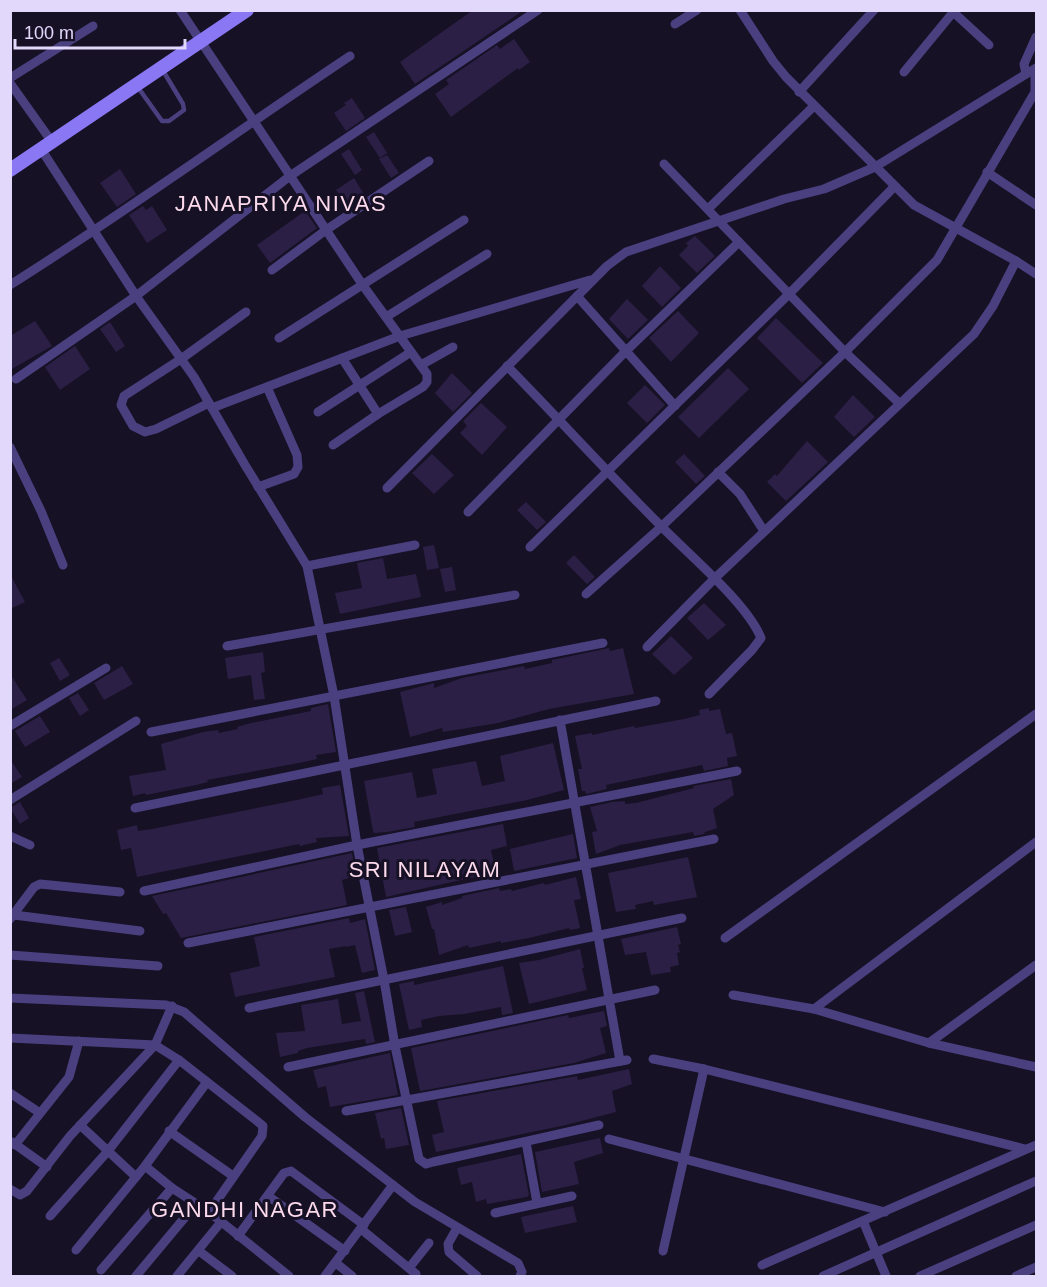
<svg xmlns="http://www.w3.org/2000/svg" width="1047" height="1287" font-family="Arial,sans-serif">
  <rect width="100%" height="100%" fill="#171125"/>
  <!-- building -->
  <g fill="#2b1f45">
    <polygon points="473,10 524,10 415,84 400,62"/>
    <polygon points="514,39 530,62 519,70 518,68 451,117 435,94 449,84 446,80 497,45 500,49"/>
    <polygon points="352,98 365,118 346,131 334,113 346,105 344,103"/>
    <polygon points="374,132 387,153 380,158 366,137"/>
    <polygon points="349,149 362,170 355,175 341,154"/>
    <polygon points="387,155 399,173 391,178 379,159"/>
    <polygon points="120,169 136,194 117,207 100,183"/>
    <polygon points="354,178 365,196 348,207 336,190"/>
    <polygon points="143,206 146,210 152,206 167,230 147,243 129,215"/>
    <polygon points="305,211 317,228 270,263 257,245"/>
    <polygon points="695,236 715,256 697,273 679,255 688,246 686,243"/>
    <polygon points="660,266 681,288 662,307 642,286"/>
    <polygon points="627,299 648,320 628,339 609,319"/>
    <polygon points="678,311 699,333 671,362 649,338"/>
    <polygon points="776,318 823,363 802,383 757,338"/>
    <polygon points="35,321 52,346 10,370 10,336"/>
    <polygon points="110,322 125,346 116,352 100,329"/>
    <polygon points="75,346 90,369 60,390 45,367"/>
    <polygon points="728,368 749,389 699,438 678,417"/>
    <polygon points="452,373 472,393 453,412 435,393"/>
    <polygon points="645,385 665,405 647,423 627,403"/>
    <polygon points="853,395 875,417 854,437 834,417"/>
    <polygon points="481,403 507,427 482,455 460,433 467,426 463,421"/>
    <polygon points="807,441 828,462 786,501 767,482 775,474 777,476"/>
    <polygon points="432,454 454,475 434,494 412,473"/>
    <polygon points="684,454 705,476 696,484 675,462"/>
    <polygon points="526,502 546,522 537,530 517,510"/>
    <polygon points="434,545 439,568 427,570 423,547"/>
    <polygon points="574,555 595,577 587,584 566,563"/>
    <polygon points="383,558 387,579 416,574 421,597 340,614 335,593 362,588 357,563"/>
    <polygon points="452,567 456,590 445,592 440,569"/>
    <polygon points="10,574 25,602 10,609"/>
    <polygon points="704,603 726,625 708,640 687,618"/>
    <polygon points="671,636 693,658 674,675 652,654"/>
    <polygon points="609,648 610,651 623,648 634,694 549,709 498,723 443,732 442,728 410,737 400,692 434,683 434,688 462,678 524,666 525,669 552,663 552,660"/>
    <polygon points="263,652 265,672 261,673 265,699 254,700 251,675 228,679 225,658"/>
    <polygon points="59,658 70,675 60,681 50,663"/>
    <polygon points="122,666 133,684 104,700 94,683"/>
    <polygon points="10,674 27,700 10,710"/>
    <polygon points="78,693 89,710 80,716 69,698"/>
    <polygon points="328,704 336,752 316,755 317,759 304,762 207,780 208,782 196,785 146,795 145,793 133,796 129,776 166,770 161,744 203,732 218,730 219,733 238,729 237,727 251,723 311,711 311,708"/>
    <polygon points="709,708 709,711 720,709 726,734 732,733 737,756 727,758 728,766 704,771 702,765 606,785 607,789 586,794 585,791 582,791 578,769 582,769 575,736 592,733 592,735 634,726 635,728 684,719 700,715 699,710"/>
    <polygon points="40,716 50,732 25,747 15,731"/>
    <polygon points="553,743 564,790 527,800 414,822 415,827 387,832 374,833 373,831 364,781 412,772 417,798 437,794 432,769 476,761 482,786 505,781 500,756"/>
    <polygon points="10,759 22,777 10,784"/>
    <polygon points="731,779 734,795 713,809 717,828 705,832 704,834 694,836 693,832 620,845 596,854 592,832 597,831 590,807 612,802 625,801 625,804 636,803 694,788 693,786"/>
    <polygon points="340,785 349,836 316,838 317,842 300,846 299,844 137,877 131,848 121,850 117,830 137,825 138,831 152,829 297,800 323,794 322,788"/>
    <polygon points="20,802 29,818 20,824 10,808"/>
    <polygon points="503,824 507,846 491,850 496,872 386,897 377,848"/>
    <polygon points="573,834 577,858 514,871 510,849"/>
    <polygon points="352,853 356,876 342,880 347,905 181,938 166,913 163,914 152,896"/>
    <polygon points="688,857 697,897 654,905 653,901 635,905 636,909 616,912 608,873"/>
    <polygon points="576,877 581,899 574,900 580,928 570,930 569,928 529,938 501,943 501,941 469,948 468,945 439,955 434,929 432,929 426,907 442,902 442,905 462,898 462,896 499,888 500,891 511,889 512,891 544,883 545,885"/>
    <polygon points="406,907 412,932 395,936 389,910"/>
    <polygon points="349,918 350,923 365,919 375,970 362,973 355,945 346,947 346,946 329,949 335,977 235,997 230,973 260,966 254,937"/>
    <polygon points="677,927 681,944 678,945 680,952 677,953 679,965 670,967 671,972 651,975 646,952 625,955 621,939"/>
    <polygon points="580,949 584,968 582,968 587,990 529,1004 519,963 539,960"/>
    <polygon points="503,966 513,1013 502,1015 501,1007 464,1014 439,1016 421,1020 422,1027 409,1030 399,984 414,981 414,985"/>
    <polygon points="364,991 375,1042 366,1044 365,1039 307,1048 298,1051 298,1053 280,1057 276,1033 305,1031 301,1005 338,999 342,1024 361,1021 355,993"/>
    <polygon points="604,1011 607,1026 600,1028 606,1053 574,1063 420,1091 411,1048 568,1015 569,1018"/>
    <polygon points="390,1053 398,1095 330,1107 326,1086 318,1088 313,1070"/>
    <polygon points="629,1069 632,1084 612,1091 616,1112 566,1125 436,1152 432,1135 444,1132 437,1101 577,1076 578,1080"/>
    <polygon points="401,1108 409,1145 386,1149 384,1138 381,1139 375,1113"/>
    <polygon points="600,1138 603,1153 574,1162 579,1184 542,1192 535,1152"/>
    <polygon points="521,1154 529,1195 527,1197 487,1204 486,1199 476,1202 472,1182 461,1185 457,1168"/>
    <polygon points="573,1206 577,1222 525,1233 521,1217"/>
  </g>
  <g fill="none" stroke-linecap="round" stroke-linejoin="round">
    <!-- service -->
    <polyline stroke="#4a4080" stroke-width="4.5" points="137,86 162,121 169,121 184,110 183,104 162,69"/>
    <!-- minor -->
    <g stroke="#4a4080" stroke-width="9">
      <polyline points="180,10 362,284 427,374 427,382 423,387 378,414 333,445"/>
      <polyline points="740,10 773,61 786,77 914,205 1016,261 1036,274"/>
      <polyline points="951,10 989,45"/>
      <polyline points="675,24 697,10"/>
      <polyline points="904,72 955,10"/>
      <polyline points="1026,74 1024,64 1036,37"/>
      <polyline points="10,78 93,26"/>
      <polyline points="10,83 52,142"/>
      <polyline points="799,92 874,10"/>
      <polyline points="41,149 136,296 194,377 245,465 307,566 334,696 357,845 384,980 395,1046 419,1159 426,1164 433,1162 599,1125"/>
      <polyline points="664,164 739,242"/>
      <polyline points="987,172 1036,205"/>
      <polyline points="708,209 814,106"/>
      <polyline points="272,270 326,230 429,161"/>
      <path d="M 10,285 C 126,212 236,132 350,56"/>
      <polyline points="577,296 675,406"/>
      <polyline points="386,317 487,254"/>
      <polyline points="279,338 464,220"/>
      <polyline points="342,358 378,414"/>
      <polyline points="421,365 453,347"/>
      <path d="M 507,366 C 559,419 608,473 660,525 C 688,554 747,603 761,638 L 752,650 L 709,694"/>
      <polyline points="16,379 136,296 290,176 538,10"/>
      <polyline points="209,403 156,429 145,432 133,426 121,405 124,396 181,359 246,312"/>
      <polyline points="212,408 400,336 590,280"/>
      <polyline points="318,412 411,352"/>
      <polyline points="10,447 41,511 63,565"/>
      <polyline points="718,472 740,494 764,531"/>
      <polyline points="258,487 294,474 298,467 297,455 267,387"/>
      <polyline points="387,488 607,266 626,252 784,199 824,189 875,167 1036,68"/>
      <polyline points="468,512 626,351 739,242 845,352 899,403"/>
      <polyline points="530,547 789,294 895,186"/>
      <polyline points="307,566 415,545"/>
      <polyline points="586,594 661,527 845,352 937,260 1035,92 1035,69"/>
      <polyline points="227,646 515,595"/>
      <polyline points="647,647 714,579 974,334 993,306 1016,261"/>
      <polyline points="560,720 620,1061"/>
      <polyline points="10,726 106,668"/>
      <polyline points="151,732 603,643"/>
      <polyline points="10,800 136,721"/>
      <polyline points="135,808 656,701"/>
      <polyline points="10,836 30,845"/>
      <polyline points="144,891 357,845 737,771"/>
      <polyline points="14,915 140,931"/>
      <polyline points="10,919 34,887 40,884 120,892"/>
      <polyline points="725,938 1036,714"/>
      <polyline points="188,943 714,839"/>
      <polyline points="10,955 158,966"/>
      <polyline points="733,995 814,1009 929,1043 1036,1067"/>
      <polyline points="10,998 166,1005 184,1012 305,1117 415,1202 518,1263 522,1272 520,1276"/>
      <polyline points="249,1008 682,918"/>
      <polyline points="814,1009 1036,842"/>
      <polyline points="10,1038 155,1045 179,1060 257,1121 263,1126 262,1136 209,1212"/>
      <polyline points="929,1043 1036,965"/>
      <polyline points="653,1059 704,1069 1025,1149"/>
      <polyline points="288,1067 655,990"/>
      <polyline points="10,1093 40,1113"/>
      <polyline points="346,1111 627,1060"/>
      <polyline points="80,1125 136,1177"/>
      <polyline points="169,1131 233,1176"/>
      <polyline points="609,1139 885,1212"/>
      <polyline points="12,1142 47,1167"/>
      <polyline points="526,1142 537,1203"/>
      <polyline points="15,1145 69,1077 79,1041"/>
      <polyline points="145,1166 172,1188 209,1212 289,1276"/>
      <polyline points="10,1189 20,1195 27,1191 70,1136 155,1045 172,1006"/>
      <polyline points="268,1196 345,1251"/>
      <polyline points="495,1213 572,1196"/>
      <polyline points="50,1216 108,1151 179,1060"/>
      <polyline points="863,1221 886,1276"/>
      <polyline points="457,1228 448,1244 449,1252 477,1276"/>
      <polyline points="361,1229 416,1274"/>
      <polyline points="238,1236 284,1173 291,1171 364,1225"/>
      <polyline points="76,1250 145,1166 207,1082"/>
      <polyline points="199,1251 232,1276"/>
      <polyline points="663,1251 704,1069"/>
      <polyline points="336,1263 352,1276"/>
      <polyline points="762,1265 1036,1145"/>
      <polyline points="409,1268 429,1243"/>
      <polyline points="101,1270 172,1188"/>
      <polyline points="136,1276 196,1204"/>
      <polyline points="177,1276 221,1222"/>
      <polyline points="325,1276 393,1185"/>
      <polyline points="823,1276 1036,1181"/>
      <polyline points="920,1276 1036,1225"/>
      <polyline points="1016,1276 1036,1267"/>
    </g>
    <!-- secondary -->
    <polyline stroke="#8977f4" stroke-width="14" points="10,170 247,10"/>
  </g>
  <g text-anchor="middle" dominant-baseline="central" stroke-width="6" stroke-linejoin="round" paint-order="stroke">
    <!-- neighbourhood labels -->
    <g font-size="22" letter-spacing="1.5" fill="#fcdaec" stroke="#171125">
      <text x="281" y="203">JANAPRIYA NIVAS</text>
      <text x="425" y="869">SRI NILAYAM</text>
      <text x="245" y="1209">GANDHI NAGAR</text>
    </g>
  </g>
  <!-- border -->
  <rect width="1047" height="1287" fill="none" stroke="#e1d8fc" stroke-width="24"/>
  <!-- scale -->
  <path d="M15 39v9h170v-9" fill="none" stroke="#e1d8fc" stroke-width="3"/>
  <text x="24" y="39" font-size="18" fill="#e1d8fc" stroke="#171125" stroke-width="4.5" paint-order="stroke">100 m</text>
</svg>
